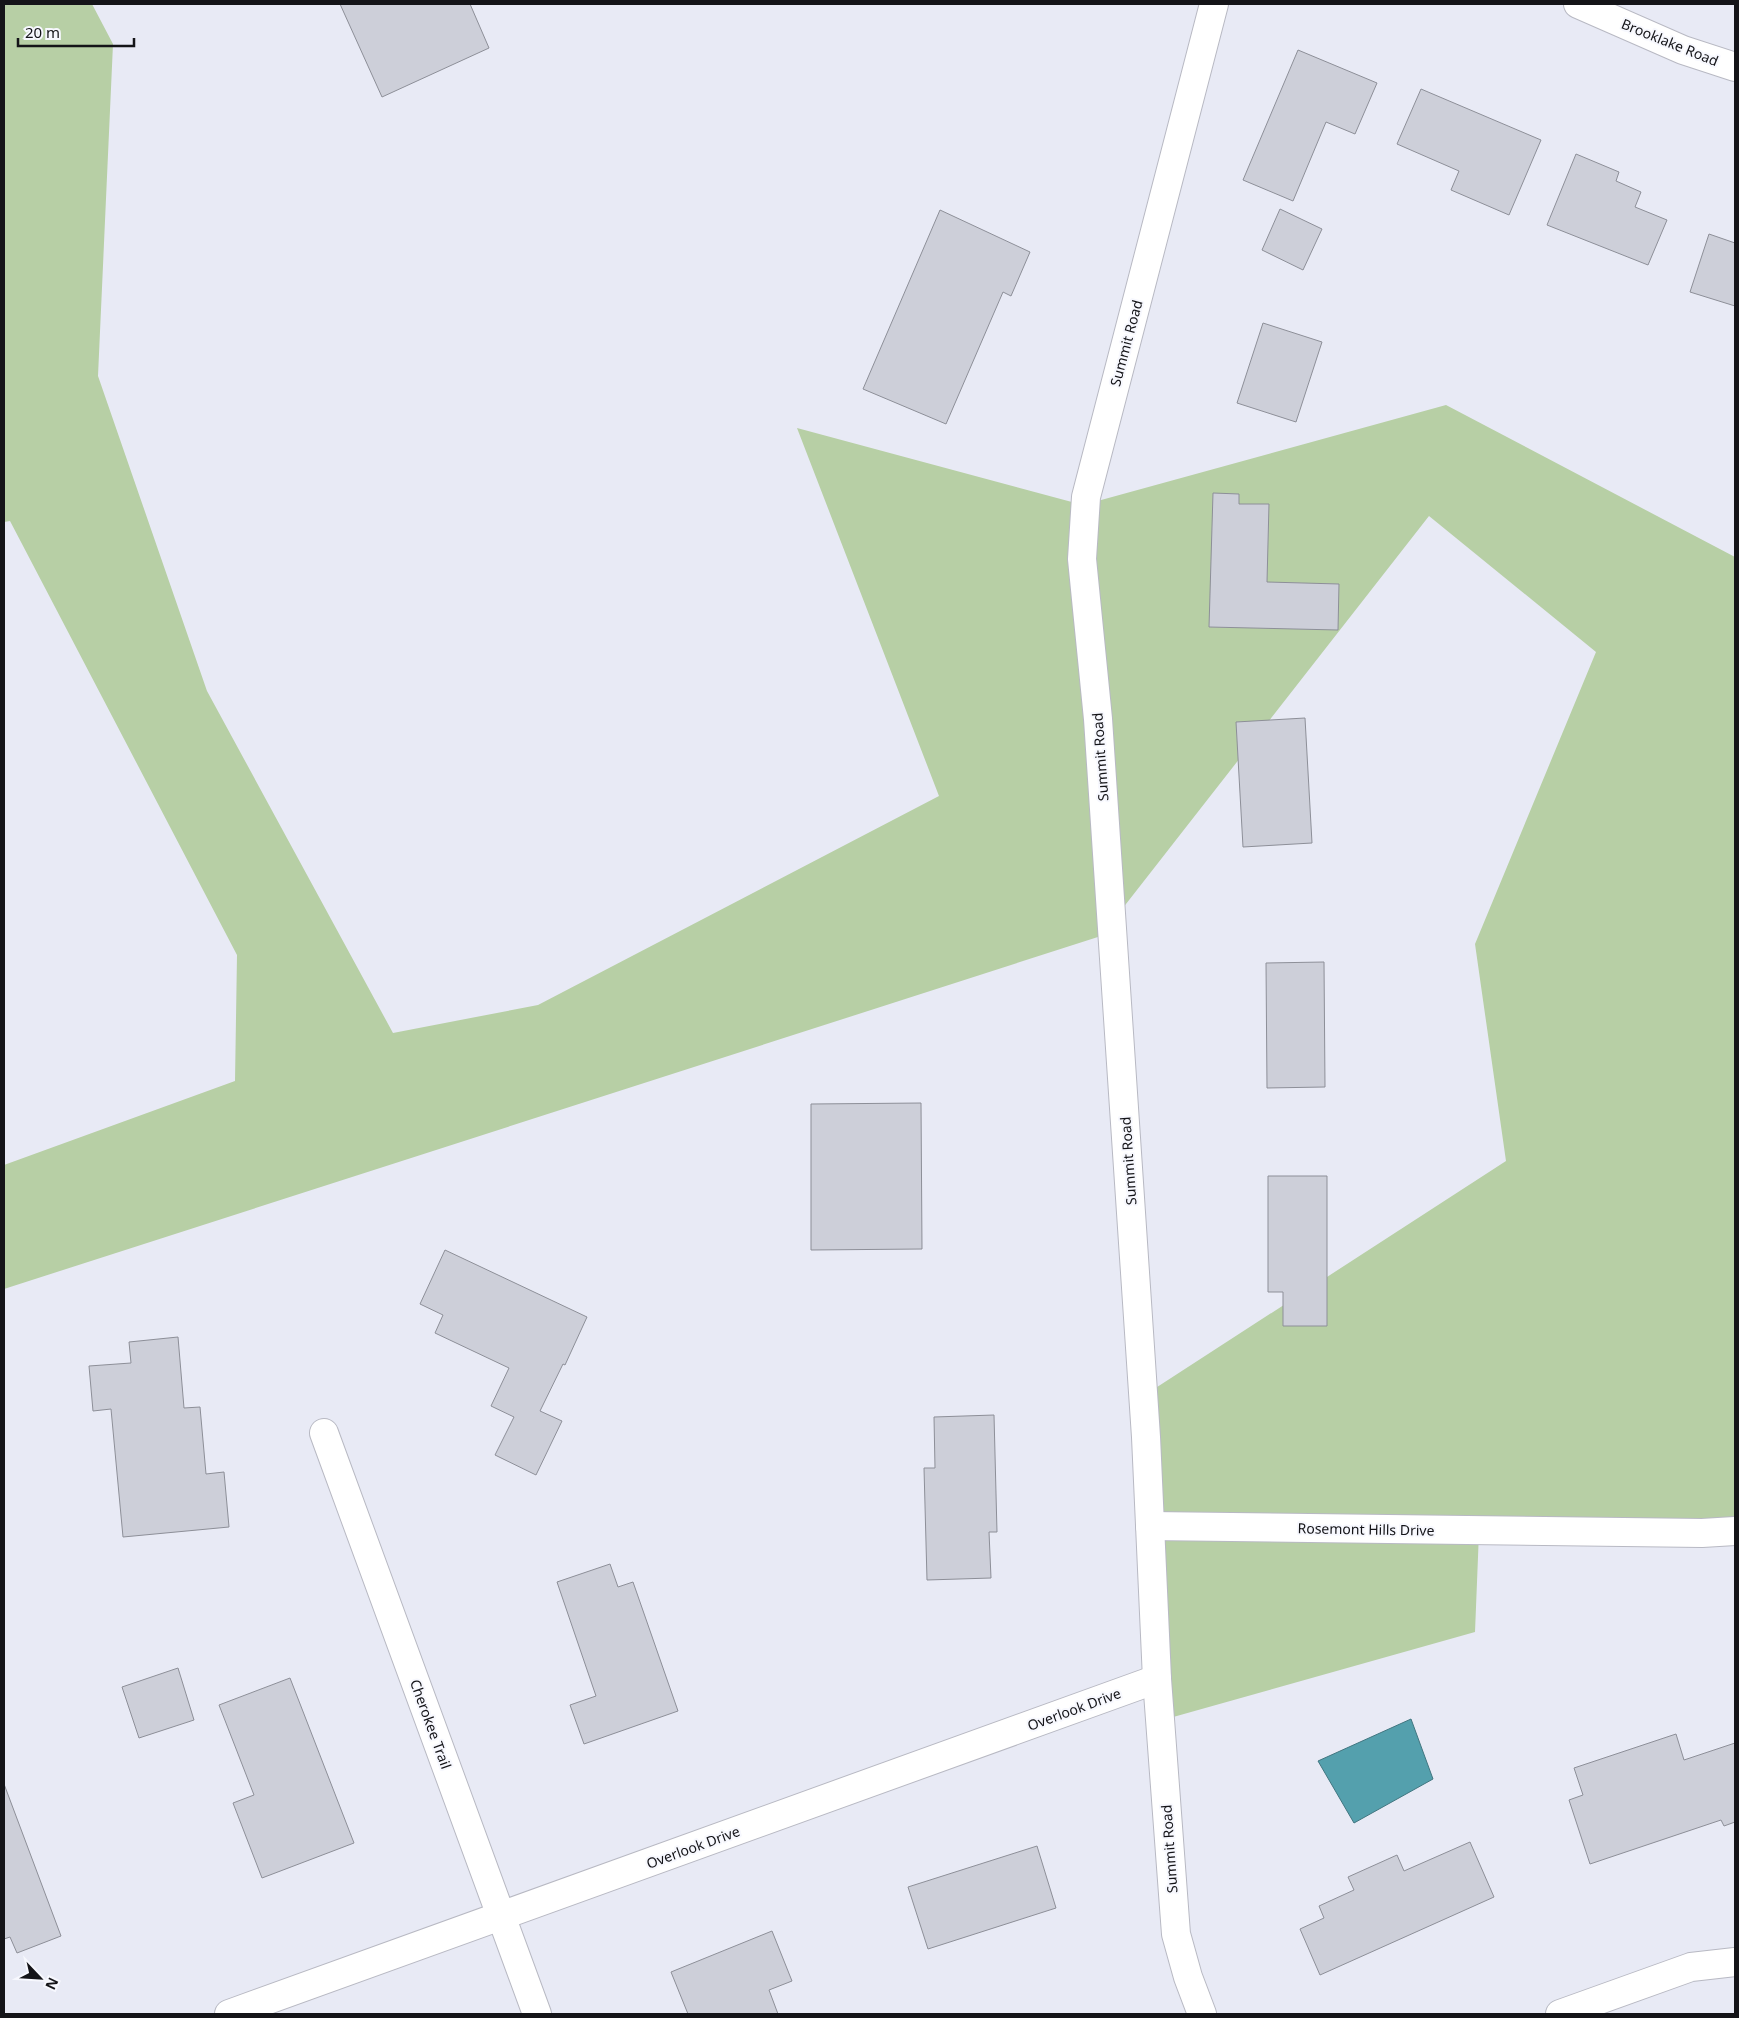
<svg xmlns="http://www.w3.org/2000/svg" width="1739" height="2018" font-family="'Noto Sans',sans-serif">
  <rect width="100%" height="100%" fill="#e8eaf5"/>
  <!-- green -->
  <polygon fill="#b7cfa5" points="4,4 92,4 113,44 98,376 207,691 393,1033 538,1005 939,796 797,428 1083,505 1446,405 1735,557 1735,1521 1479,1532 1475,1632 1159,1721 1134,1402 1506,1161 1475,944 1596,652 1429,516 1101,936 4,1289 4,1165 235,1081 237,955 10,521 4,522"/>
  <!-- water -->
  <polygon fill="#54a0ad" stroke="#417680" points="1411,1719 1433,1779 1354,1823 1318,1761"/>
  <!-- building -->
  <g fill="#cdcfd9" stroke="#8d8f98">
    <polygon points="340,4 470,4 489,48 382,97"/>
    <polygon points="1298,50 1377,83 1355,134 1326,122 1293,201 1243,180"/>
    <polygon points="1421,89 1541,140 1509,215 1451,190 1459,171 1397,144"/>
    <polygon points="1576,154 1619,172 1616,181 1641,192 1635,207 1667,220 1648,265 1547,225"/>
    <polygon points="1280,209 1322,229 1303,270 1262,250"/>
    <polygon points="940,210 1030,252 1011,296 1003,292 946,424 863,389"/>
    <polygon points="1709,234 1735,243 1735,306 1690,292"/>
    <polygon points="1263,323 1322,342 1296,422 1237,403"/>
    <polygon points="1213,493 1239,494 1239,504 1269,504 1267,582 1339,584 1338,630 1209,627"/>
    <polygon points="1305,718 1312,843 1243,847 1236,722"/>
    <polygon points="1324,962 1325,1087 1267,1088 1266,963"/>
    <polygon points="921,1103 922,1249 811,1250 811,1104"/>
    <polygon points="1268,1176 1327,1176 1327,1326 1283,1326 1283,1292 1268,1292"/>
    <polygon points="445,1250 587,1317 565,1365 563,1364 540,1411 562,1421 536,1475 495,1455 514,1417 491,1406 509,1368 435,1333 443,1315 420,1304"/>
    <polygon points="178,1337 184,1408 200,1407 206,1474 224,1472 229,1527 123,1537 111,1409 93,1411 89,1366 131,1363 129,1342"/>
    <polygon points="994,1415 997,1532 989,1532 991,1578 927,1580 924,1468 935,1468 934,1417"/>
    <polygon points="610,1564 618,1587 633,1582 678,1711 584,1744 570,1705 596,1696 557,1582"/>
    <polygon points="178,1668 194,1720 139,1738 122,1687"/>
    <polygon points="290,1678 354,1843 262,1878 233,1803 254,1795 219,1705"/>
    <polygon points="1676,1734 1684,1760 1735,1743 1735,1822 1724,1826 1721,1820 1590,1864 1569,1800 1583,1795 1574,1768"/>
    <polygon points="4,1784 61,1936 17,1953 10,1937 4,1939"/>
    <polygon points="1470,1842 1494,1897 1320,1975 1300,1929 1324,1918 1319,1906 1354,1890 1348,1877 1397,1855 1404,1871"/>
    <polygon points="1037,1846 1056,1908 928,1949 908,1887"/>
    <polygon points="772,1931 792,1981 769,1990 778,2014 688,2014 671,1972"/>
  </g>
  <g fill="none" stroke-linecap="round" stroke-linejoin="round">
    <!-- street casing -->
    <g stroke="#b8b9c3" stroke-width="30">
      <g id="street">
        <polyline points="324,1433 537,2014"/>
        <polyline points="1150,1526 1702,1533 1735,1531"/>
        <polyline points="229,2014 1157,1679"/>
        <polyline points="1202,2014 1188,1977 1176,1934 1157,1679 1146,1437 1098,719 1082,559 1086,497 1214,4"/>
        <polyline points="1560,2014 1691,1967 1735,1962"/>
      </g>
    </g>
    <!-- secondary casing -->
    <g stroke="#b8b9c3" stroke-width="30">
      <polyline id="secondary" points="1578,4 1683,50 1735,67"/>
    </g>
    <!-- street -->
    <use href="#street" stroke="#fff" stroke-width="28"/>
    <!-- secondary -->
    <use href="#secondary" stroke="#fff" stroke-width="28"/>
  </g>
  <g text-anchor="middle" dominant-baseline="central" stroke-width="4" stroke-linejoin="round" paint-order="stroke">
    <!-- street labels -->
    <g font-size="14" fill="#141418" stroke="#f7f8fe">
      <text transform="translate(1670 42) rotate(22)">Brooklake Road</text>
      <text transform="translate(1126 343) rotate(-75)">Summit Road</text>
      <text transform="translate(1100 757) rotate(-94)">Summit Road</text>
      <text transform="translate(1128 1161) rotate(-94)">Summit Road</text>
      <text transform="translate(1366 1529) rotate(1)">Rosemont Hills Drive</text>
      <text transform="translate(1074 1709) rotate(-20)">Overlook Drive</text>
      <text transform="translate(431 1724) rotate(70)">Cherokee Trail</text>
      <text transform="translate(693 1847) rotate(-20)">Overlook Drive</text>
      <text transform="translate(1169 1849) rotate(-94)">Summit Road</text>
    </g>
  </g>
  <!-- border -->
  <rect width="1739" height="2018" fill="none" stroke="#141418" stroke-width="10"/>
  <!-- north arrow -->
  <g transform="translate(40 1978) rotate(115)" stroke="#f7f8fe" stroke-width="4" paint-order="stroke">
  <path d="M0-4L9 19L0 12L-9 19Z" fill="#141418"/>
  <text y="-8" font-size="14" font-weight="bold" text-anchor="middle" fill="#141418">N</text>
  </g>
  <!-- scale -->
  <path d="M18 38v8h116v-8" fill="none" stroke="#141418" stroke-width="2.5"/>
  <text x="25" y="38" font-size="15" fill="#141418" stroke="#f7f8fe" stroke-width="4" paint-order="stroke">20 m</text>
</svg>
